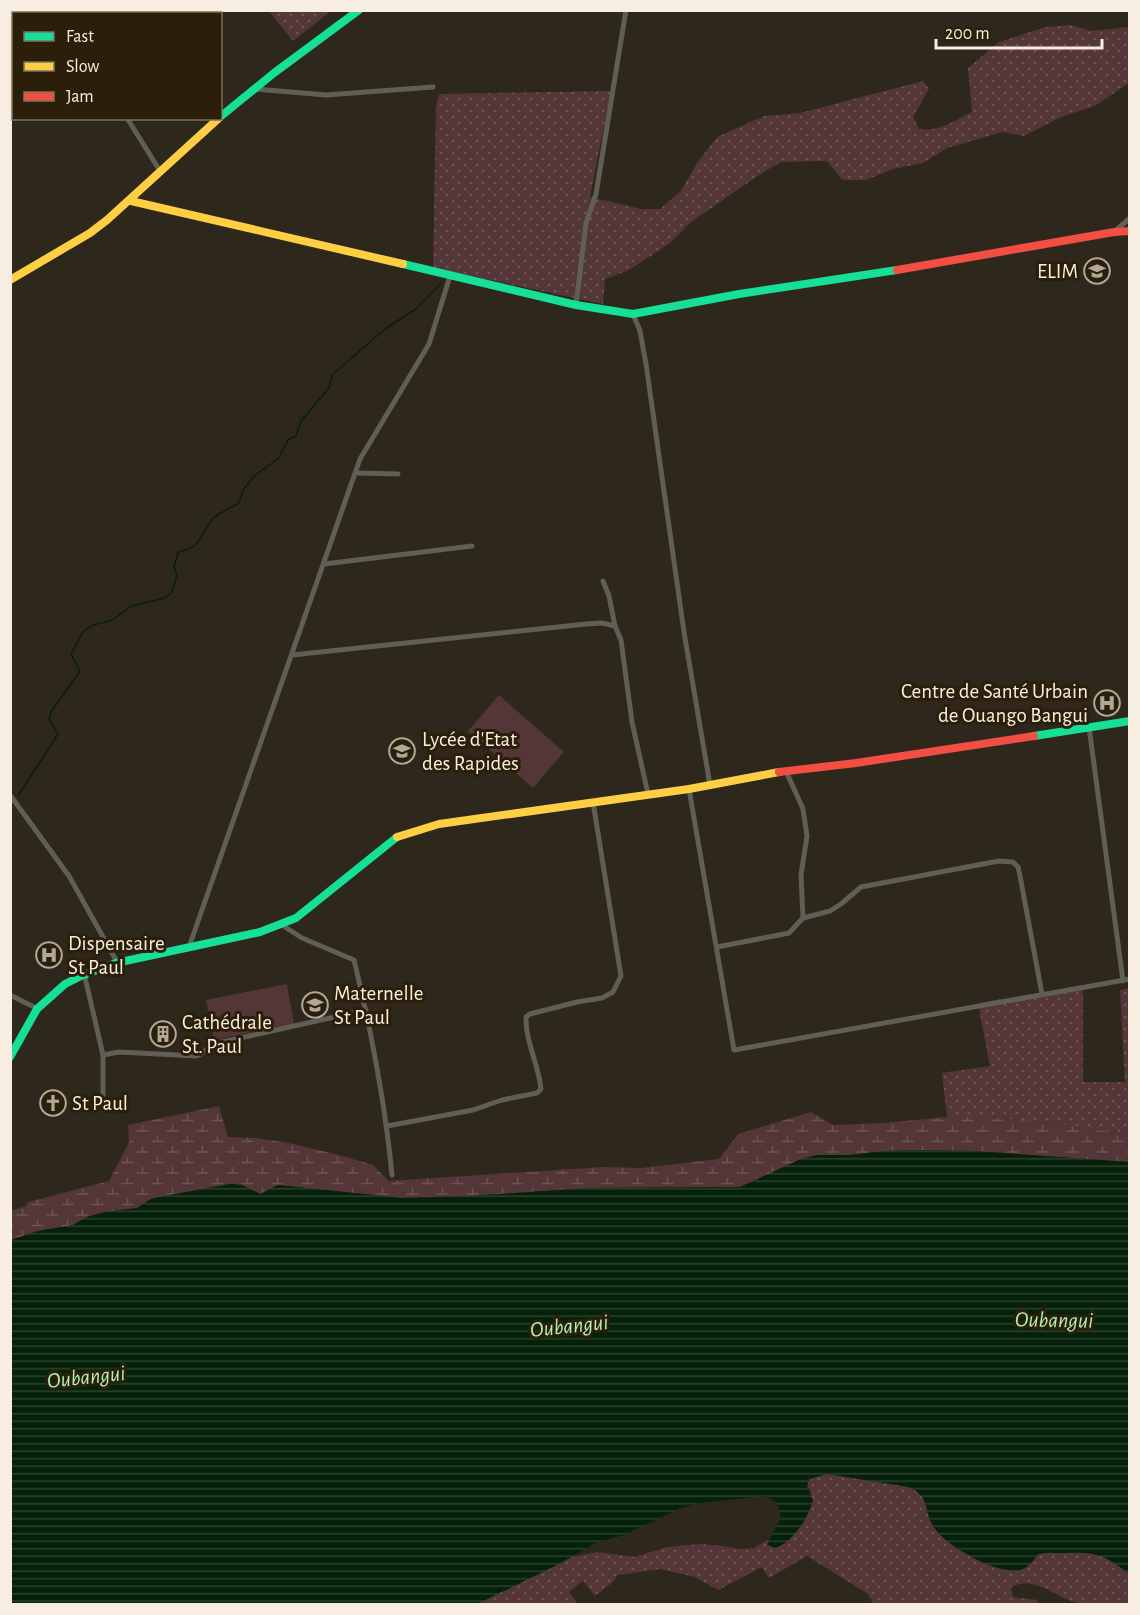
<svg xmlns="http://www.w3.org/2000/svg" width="1140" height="1615" font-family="'Alegreya Sans',sans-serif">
  <defs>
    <pattern id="grass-dots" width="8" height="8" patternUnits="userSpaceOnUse" patternTransform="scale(1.5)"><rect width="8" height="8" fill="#543538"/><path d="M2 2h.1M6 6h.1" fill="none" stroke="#6d5354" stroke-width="1.8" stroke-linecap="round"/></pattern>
    <pattern id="wetland-marsh" width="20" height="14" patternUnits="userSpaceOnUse" patternTransform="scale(1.5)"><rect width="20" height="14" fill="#543538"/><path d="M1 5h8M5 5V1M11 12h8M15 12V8" fill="none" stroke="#6d5354"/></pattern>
    <pattern id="water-rules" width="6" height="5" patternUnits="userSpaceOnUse" patternTransform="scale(1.5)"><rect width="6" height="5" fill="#052109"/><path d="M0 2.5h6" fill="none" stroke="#2a422d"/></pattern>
  </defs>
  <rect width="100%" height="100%" fill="#2e271b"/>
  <!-- grass -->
  <g fill="url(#grass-dots)">
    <polygon points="269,11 331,11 293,41"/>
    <path d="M 1071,25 L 1091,31 L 1129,27 L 1129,83 L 1095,106 L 1061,117 L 1024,136 L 1002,132 L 947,148 L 923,163 L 893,169 L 866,180 L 842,180 L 827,161 L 781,162 L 762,173 L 691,222 L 669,244 L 629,270 L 605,279 L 603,304 L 433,268 L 436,106 L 439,94 L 611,91 L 590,197 L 641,209 L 660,209 L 681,191 L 697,163 L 717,137 L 764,116 L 800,113 L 923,81 L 929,89 L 913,117 L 919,129 C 936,133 956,120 972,112 L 968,68 L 999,42 L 1046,27 Z"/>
    <polygon points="1083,985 1083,1082 1125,1082 1120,990 1129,988 1129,1135 1053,1123 990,1117 947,1117 942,1073 990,1066 978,1003"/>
    <path d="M 827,1474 L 909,1487 C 931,1497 922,1508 933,1526 C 943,1542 966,1554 983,1563 L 1045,1553 L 1080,1551 L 1091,1552 L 1107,1558 L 1130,1574 L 1129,1604 C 1114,1604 1097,1607 1082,1604 C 1061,1602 1036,1574 1011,1587 L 1013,1597 L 1037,1600 L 1039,1604 L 873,1604 L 868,1594 L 807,1556 L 769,1578 L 762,1567 L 718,1590 L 695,1577 L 660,1569 L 618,1575 L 614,1581 L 595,1596 L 583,1581 L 569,1592 L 578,1604 L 477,1604 L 572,1557 L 597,1552 L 635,1557 L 667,1547 L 701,1544 L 724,1546 L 738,1549 L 754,1548 L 769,1539 L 768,1541 L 784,1544 L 807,1516 L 811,1491 L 807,1486 L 809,1479 Z"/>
  </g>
  <!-- wetland -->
  <polygon fill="url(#wetland-marsh)" points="219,1106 228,1137 257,1138 294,1144 339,1155 373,1165 389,1181 603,1167 641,1168 719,1159 738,1134 811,1112 833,1125 884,1123 947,1117 990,1117 1053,1123 1129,1135 1129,1162 975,1151 914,1150 885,1151 849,1155 818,1155 801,1159 740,1187 587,1188 470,1196 402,1198 278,1185 261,1194 242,1185 228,1184 159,1197 151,1199 137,1208 105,1212 87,1217 73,1225 38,1231 11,1240 10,1211 26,1206 28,1202 109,1181 129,1142 128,1125"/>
  <!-- park -->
  <g fill="#543538">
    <polygon points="499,695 564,752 533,788 468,731"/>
    <polygon points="287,984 294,1024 214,1040 206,1000"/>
  </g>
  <!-- water -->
  <path fill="url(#water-rules)" d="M 914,1150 L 975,1151 L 1129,1162 L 1129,1574 C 1103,1553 1095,1552 1062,1553 C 1054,1553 1046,1552 1038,1554 C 1035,1559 1030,1565 1025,1568 C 1005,1580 951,1548 938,1532 C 922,1514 934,1499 909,1487 L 827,1474 L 809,1479 L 807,1486 L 813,1500 C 808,1519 794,1540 776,1548 L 767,1545 L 781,1518 L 779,1508 L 774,1500 L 763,1496 L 700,1503 L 679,1509 L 624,1535 L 598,1542 L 553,1567 L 477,1604 L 11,1604 L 11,1240 L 38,1231 L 73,1225 L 87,1217 L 105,1212 L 137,1208 L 151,1199 L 159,1197 L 232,1184 L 242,1185 L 260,1194 L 278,1185 L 402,1198 L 470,1196 L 587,1188 L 740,1187 L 801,1159 L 818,1155 L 849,1155 L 885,1151 Z"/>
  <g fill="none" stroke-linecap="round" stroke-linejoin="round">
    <!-- stream -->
    <path stroke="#052109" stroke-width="1.5" d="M 18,796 L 58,734 L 49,719 L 51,712 L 80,671 L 71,654 L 83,632 L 93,625 L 113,620 L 131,606 L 165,598 L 172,592 L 177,575 L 174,567 L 178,552 C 203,546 198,539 211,521 C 217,513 231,508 239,503 L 243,490 L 255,475 L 278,459 L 288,440 L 296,436 L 301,421 L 329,388 L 332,375 L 385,329 L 416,309 L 441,283"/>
    <!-- street -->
    <g stroke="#605e55" stroke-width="5">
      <polyline points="56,10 59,14"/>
      <polyline points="188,14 191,10"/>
      <polyline points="255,89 326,95 433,87"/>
      <polyline points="127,118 160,171"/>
      <polyline points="1115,231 1130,218"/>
      <polyline points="576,305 586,223 596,194 626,10"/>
      <polyline points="633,314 640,331 646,364 684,632 710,785"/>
      <polyline points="356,473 398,474"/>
      <polyline points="324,564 472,546"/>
      <polyline points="603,581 609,596 615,626 621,640 632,722 648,794"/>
      <polyline points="292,655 586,624 602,623 615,626"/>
      <polyline points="1089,727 1123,981"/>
      <polyline points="786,771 803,809 807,836 801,875 803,918"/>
      <polyline points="689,789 734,1050 1130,979"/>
      <polyline points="10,795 69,876 117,962"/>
      <path d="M 282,925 L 302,938 L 354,960 C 371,1030 385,1103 392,1175"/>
      <polyline points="189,947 360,459 429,344 450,276"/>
      <polyline points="717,947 789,933 803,918 830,911 841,904 861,887 999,861 1013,862 1018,867 1020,876 1042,994"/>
      <polyline points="84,973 103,1055 103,1095"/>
      <polyline points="10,995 38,1009"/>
      <polyline points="103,1055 119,1052 196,1056 201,1054 213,1044 366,1010"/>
      <path d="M 387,1126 L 473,1110 L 502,1100 L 537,1093 L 541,1089 C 539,1066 525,1040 526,1017 L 530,1014 L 577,1002 L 602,998 L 613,992 L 621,976 L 593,802"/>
    </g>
    <!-- fast -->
    <g stroke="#16e098" stroke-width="8">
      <polyline points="220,117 274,73 359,10"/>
      <polyline points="403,264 576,305 633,314 739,294 897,270"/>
      <polyline points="1034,736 1130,721"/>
      <polyline points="10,1057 37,1009 65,984 81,976 116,963 260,932 296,918 397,837"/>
    </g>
    <!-- slow -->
    <g stroke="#ffcf43" stroke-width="8">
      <polyline points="131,201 403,264"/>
      <polyline points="10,280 90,233 107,220 219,118"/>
      <polyline points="397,837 439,824 689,789 779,772"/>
    </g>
    <!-- jam -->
    <g stroke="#f24e42" stroke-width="8">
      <polyline points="897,270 1114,232 1130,231"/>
      <polyline points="779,772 856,763 1034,736"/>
    </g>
  </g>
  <!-- icons -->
  <defs>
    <g id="school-ring" transform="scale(1.35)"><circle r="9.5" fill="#2c1f09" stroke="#b1a89c" stroke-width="1.5"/><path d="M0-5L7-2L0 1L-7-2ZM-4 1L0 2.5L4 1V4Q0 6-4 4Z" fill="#b1a89c"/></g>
    <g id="hospital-ring" transform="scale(1.35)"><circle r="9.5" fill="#2c1f09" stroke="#b1a89c" stroke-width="1.5"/><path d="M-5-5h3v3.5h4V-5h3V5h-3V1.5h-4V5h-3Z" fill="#b1a89c"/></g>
    <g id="building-ring" transform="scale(1.35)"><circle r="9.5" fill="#2c1f09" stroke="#b1a89c" stroke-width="1.5"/><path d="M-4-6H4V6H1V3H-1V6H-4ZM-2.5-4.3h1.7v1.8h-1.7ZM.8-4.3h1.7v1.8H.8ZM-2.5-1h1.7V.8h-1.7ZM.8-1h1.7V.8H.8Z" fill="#b1a89c"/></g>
    <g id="church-ring" transform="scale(1.35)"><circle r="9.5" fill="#2c1f09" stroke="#b1a89c" stroke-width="1.5"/><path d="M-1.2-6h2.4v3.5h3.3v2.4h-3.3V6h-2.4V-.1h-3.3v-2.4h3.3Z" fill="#b1a89c"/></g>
  </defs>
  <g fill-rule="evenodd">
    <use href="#school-ring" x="1097" y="271"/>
    <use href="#hospital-ring" x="1107" y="703"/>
    <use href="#school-ring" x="402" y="751"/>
    <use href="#hospital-ring" x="49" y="955"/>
    <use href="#school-ring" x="315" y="1005"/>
    <use href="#building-ring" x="163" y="1034"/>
    <use href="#church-ring" x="53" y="1103"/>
  </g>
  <g text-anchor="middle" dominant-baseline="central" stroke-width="6" stroke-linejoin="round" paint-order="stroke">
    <!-- poi labels -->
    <g font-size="21" fill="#f7eee1" stroke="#2c1f09" text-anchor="start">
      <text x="1078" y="271" text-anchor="end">ELIM</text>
      <text x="1088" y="691" text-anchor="end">Centre de Santé Urbain<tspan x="1088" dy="24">de Ouango Bangui</tspan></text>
      <text x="422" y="739">Lycée d'Etat<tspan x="422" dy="24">des Rapides</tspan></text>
      <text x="68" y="943">Dispensaire<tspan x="68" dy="24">St Paul</tspan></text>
      <text x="334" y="993">Maternelle<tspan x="334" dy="24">St Paul</tspan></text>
      <text x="182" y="1022">Cathédrale<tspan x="182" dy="24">St. Paul</tspan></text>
      <text x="72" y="1103">St Paul</text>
    </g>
    <!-- water labels -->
    <g font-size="22" font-style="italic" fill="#aff2b5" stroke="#2c1f09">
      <text transform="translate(1054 1320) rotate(1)">Oubangui</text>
      <text transform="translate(569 1326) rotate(-6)">Oubangui</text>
      <text transform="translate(86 1377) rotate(-6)">Oubangui</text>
    </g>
  </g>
  <!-- border -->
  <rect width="1140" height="1615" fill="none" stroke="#f7eee1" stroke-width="24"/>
  <!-- legend -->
  <rect x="12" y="12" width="210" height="108" fill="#2c1f09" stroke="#7d725f" stroke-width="1.5"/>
  <rect x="24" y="32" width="30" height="9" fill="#16e098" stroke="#7d725f" stroke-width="1.5"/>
  <text x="66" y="42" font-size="18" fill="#f7eee1">Fast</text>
  <rect x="24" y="62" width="30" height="9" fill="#ffcf43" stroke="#7d725f" stroke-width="1.5"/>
  <text x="66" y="72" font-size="18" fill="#f7eee1">Slow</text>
  <rect x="24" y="92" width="30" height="9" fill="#f24e42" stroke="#7d725f" stroke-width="1.5"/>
  <text x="66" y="102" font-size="18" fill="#f7eee1">Jam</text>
  <!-- scale -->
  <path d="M936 39v9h166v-9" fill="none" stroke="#f7eee1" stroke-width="3"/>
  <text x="945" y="39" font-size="18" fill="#f7eee1" stroke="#2c1f09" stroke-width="4.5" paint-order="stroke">200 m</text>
</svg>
